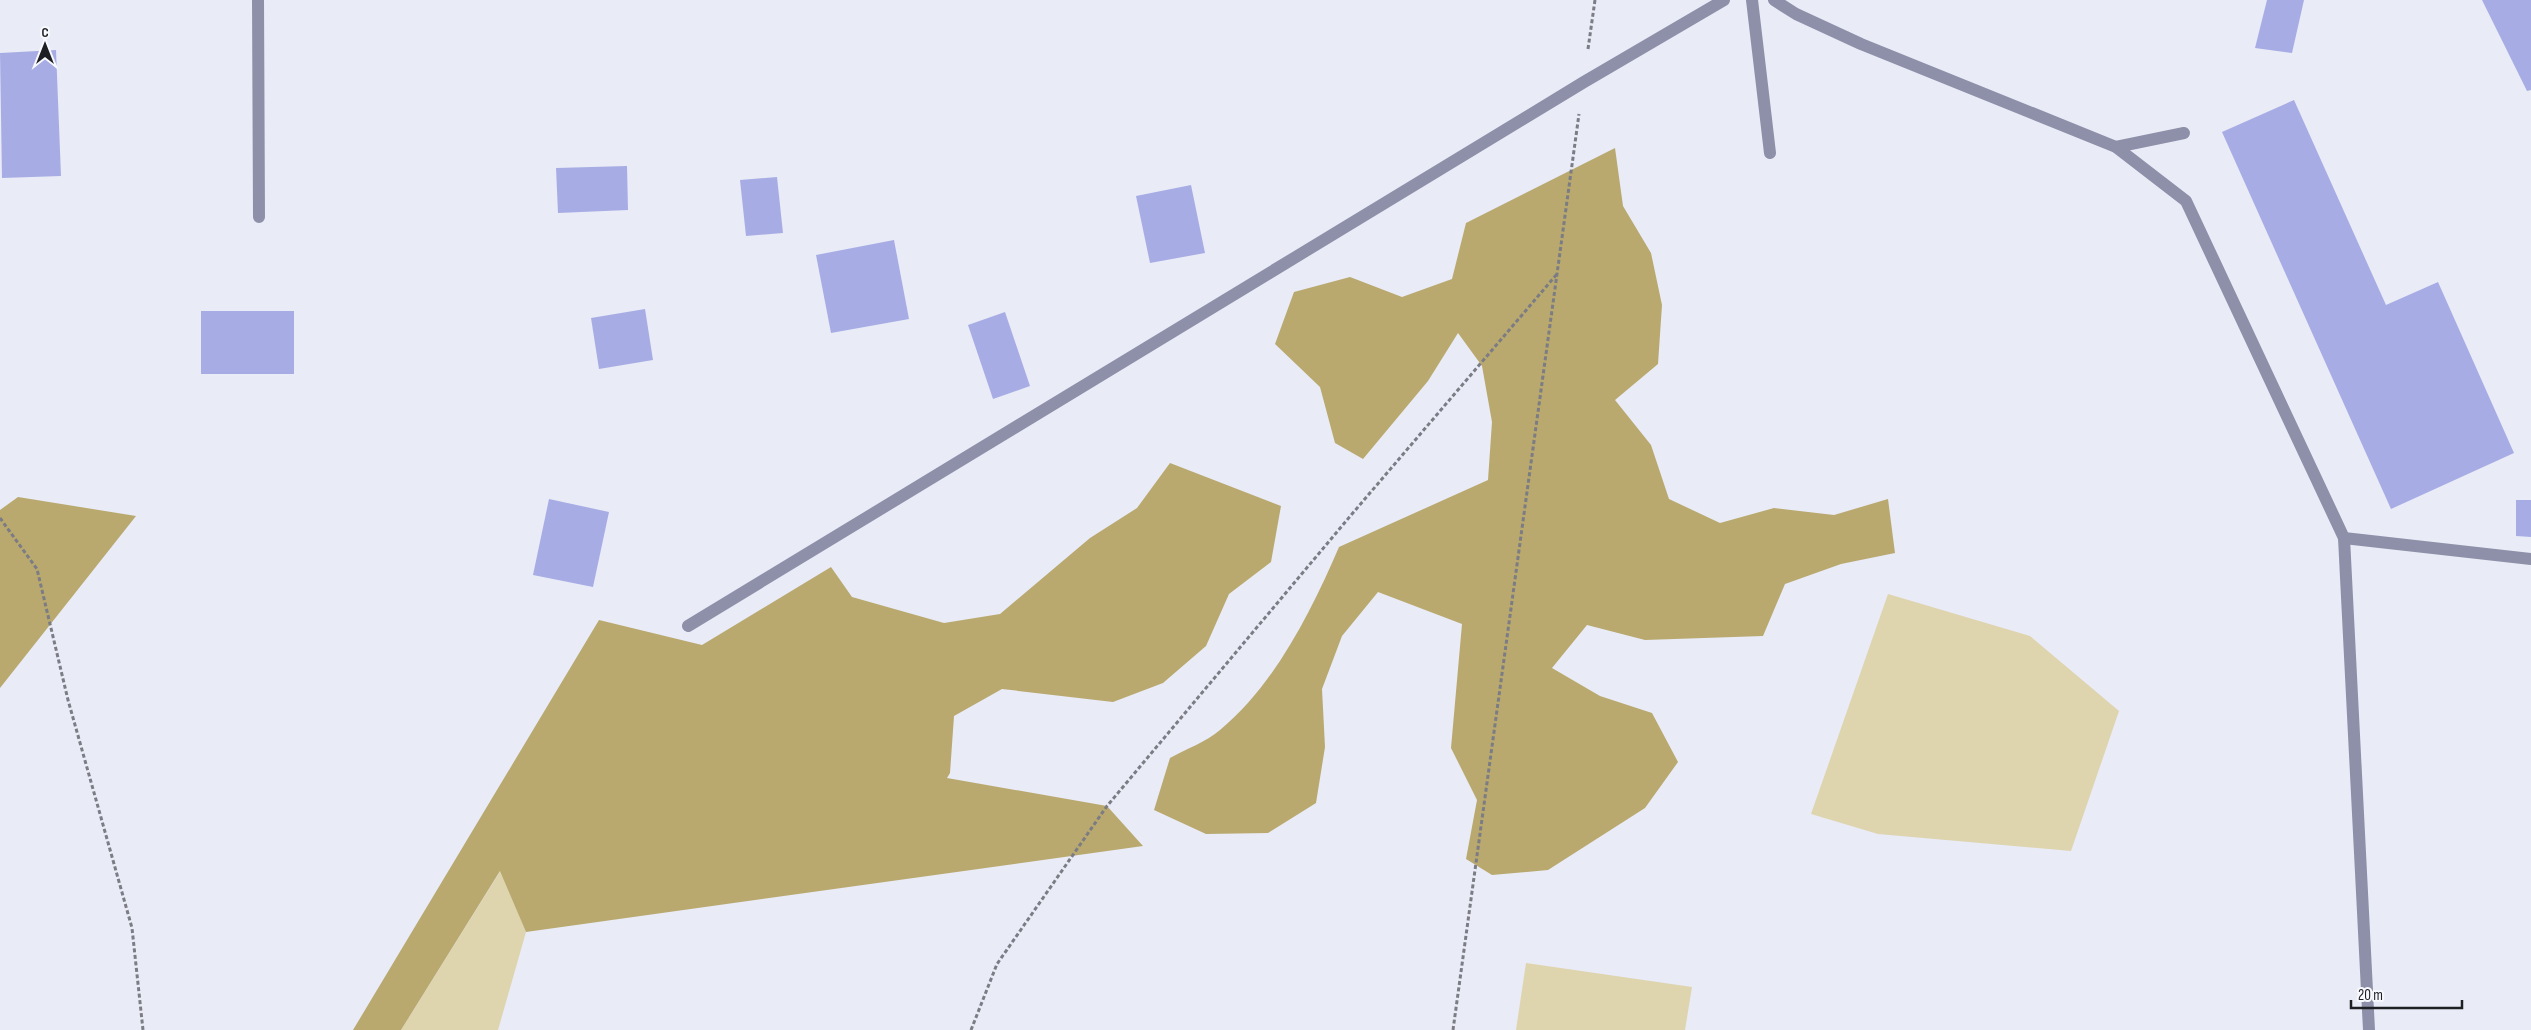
<svg xmlns="http://www.w3.org/2000/svg" width="2531" height="1030" font-family="'Sofia Sans Condensed',sans-serif">
  <rect width="100%" height="100%" fill="#e9ebf7"/>
  <!-- green -->
  <g fill="#ded4ae">
    <polygon points="1888,594 2030,636 2119,711 2071,851 1878,834 1811,814"/>
    <polygon points="501,870 526,932 498,1030 401,1030"/>
    <polygon points="1526,963 1692,987 1685,1030 1516,1030"/>
  </g>
  <!-- forest -->
  <g fill="#b9a96f">
    <path d="M 1615,148 L 1623,206 L 1651,253 L 1662,305 L 1658,364 L 1615,400 L 1651,445 L 1669,499 L 1720,523 L 1774,508 L 1834,515 L 1888,499 L 1895,553 L 1841,564 L 1785,584 L 1763,636 L 1645,640 L 1587,625 L 1552,668 L 1600,696 L 1652,713 L 1678,762 L 1645,808 L 1548,870 L 1492,875 L 1466,859 L 1477,800 L 1451,748 L 1462,624 L 1378,592 L 1342,636 L 1322,689 L 1325,747 L 1316,803 L 1268,833 L 1206,834 L 1154,810 L 1170,758 C 1186,749 1206,742 1220,730 C 1274,686 1312,610 1339,547 L 1488,480 L 1492,422 L 1482,366 L 1458,333 L 1428,381 L 1363,459 L 1335,443 L 1320,387 L 1275,344 L 1294,292 L 1350,277 L 1402,297 L 1452,279 L 1466,223 Z"/>
    <polygon points="1170,463 1281,506 1271,562 1229,594 1206,646 1163,683 1113,702 1002,689 954,716 950,773 947,778 1107,806 1143,846 526,932 500,871 401,1030 353,1030 599,620 702,645 831,567 852,597 944,623 1000,614 1090,538 1137,508"/>
    <polygon points="18,497 136,516 0,688 0,510"/>
  </g>
  <!-- building -->
  <g fill="#a7ade4">
    <polygon points="2267,0 2304,0 2292,53 2255,48"/>
    <polygon points="2482,0 2531,0 2531,90 2527,91"/>
    <polygon points="56,50 61,176 2,178 0,53"/>
    <polygon points="2294,100 2386,305 2438,282 2514,453 2391,509 2222,132"/>
    <polygon points="627,166 628,210 558,213 556,168"/>
    <polygon points="777,177 783,233 746,236 740,180"/>
    <polygon points="1191,185 1205,253 1150,263 1136,196"/>
    <polygon points="894,240 909,319 831,333 816,255"/>
    <polygon points="645,309 653,360 599,369 591,318"/>
    <rect x="201" y="311" width="93" height="63"/>
    <polygon points="1005,312 1030,386 993,399 968,325"/>
    <polygon points="549,499 609,512 593,587 533,575"/>
    <polygon points="2516,500 2531,500 2531,537 2516,536"/>
  </g>
  <g fill="none" stroke-linecap="round" stroke-linejoin="round">
    <!-- path -->
    <g stroke="#7b7c84" stroke-width="3" stroke-dasharray="4 2.5" stroke-linecap="butt">
      <polyline points="1588,49 1595,0"/>
      <polyline points="0,518 37,569 68,700 132,928 143,1030"/>
      <polyline points="971,1030 997,964 1107,806 1352,514 1557,274"/>
      <polyline points="1453,1030 1579,114"/>
    </g>
    <!-- lane -->
    <g stroke="#8d90a8" stroke-width="12">
      <polyline points="258,0 259,217"/>
      <polyline points="1752,0 1770,153"/>
      <polyline points="1774,0 1796,14 1861,44 2116,147 2186,201 2344,538 2531,559"/>
      <polyline points="2116,147 2184,133"/>
      <polyline points="688,626 1584,82 1724,0"/>
    </g>
    <!-- street -->
    <polyline stroke="#8d90a8" stroke-width="12" points="2344,538 2369,1030"/>
  </g>
  <!-- north arrow -->
  <g transform="translate(45 45)" stroke="#f8f9fe" stroke-width="4" paint-order="stroke">
  <path d="M0-4L9 19L0 12L-9 19Z" fill="#1e1f23"/>
  <text y="-8" font-size="14" font-weight="bold" text-anchor="middle" fill="#1e1f23">С</text>
  </g>
  <!-- scale -->
  <path d="M2351 1000v8h111v-8" fill="none" stroke="#1e1f23" stroke-width="2.5"/>
  <text x="2358" y="1000" font-size="15" fill="#1e1f23" stroke="#f8f9fe" stroke-width="4" paint-order="stroke">20 m</text>
</svg>
